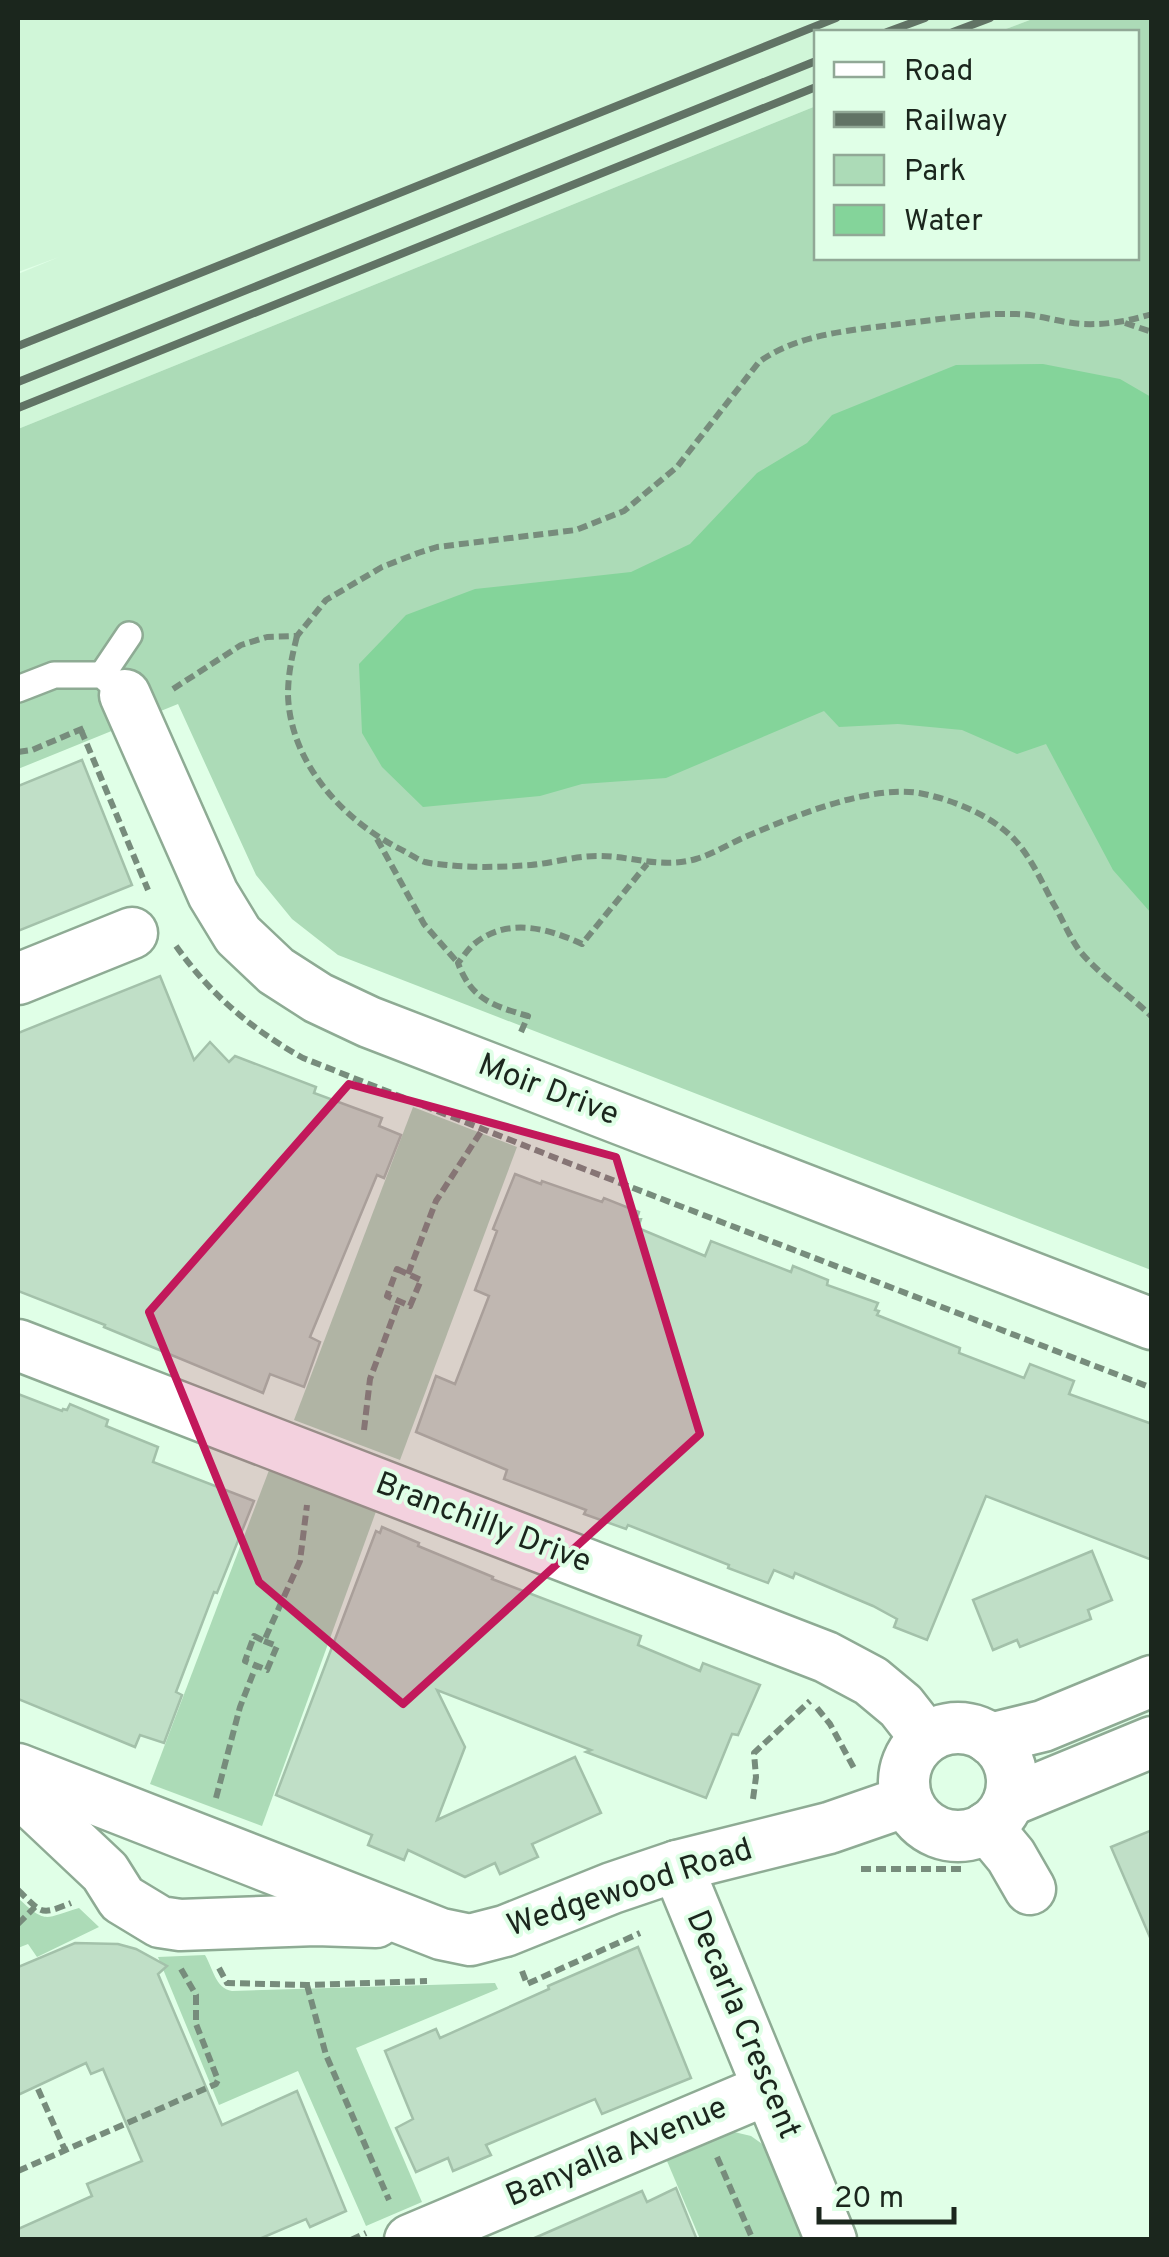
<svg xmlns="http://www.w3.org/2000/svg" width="1169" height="2257" font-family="Overpass,sans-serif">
  <rect width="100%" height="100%" fill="#e0ffe7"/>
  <!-- built -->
  <polygon fill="#d0f6d8" points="18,18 1035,18 998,32 816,32 816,106 18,429 18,274 59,257 18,272"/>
  <!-- green -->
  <g fill="#acdbb7">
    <polygon points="1035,18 1151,18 1151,1270 338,955 292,919 256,875 178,704 18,769 18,429 816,106 816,258 1136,258 1136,32 998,32"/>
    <polygon points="413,1107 517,1147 400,1460 294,1420"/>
    <polygon points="271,1465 378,1506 262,1826 150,1784"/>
    <path d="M 18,1898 C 47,1925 44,1918 79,1908 L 99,1927 L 37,1957 L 28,1944 L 18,1948 Z"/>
    <path d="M 205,1955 C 213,1968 215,1988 232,1991 L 495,1983 L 498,1989 L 356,2048 L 422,2202 L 366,2226 L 298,2071 L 219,2105 L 158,1957 Z"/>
    <polygon points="730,2131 751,2136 775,2153 812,2239 700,2239 664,2154"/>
  </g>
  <!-- water -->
  <polygon fill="#84d49a" points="1043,364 1120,379 1151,397 1151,913 1113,870 1046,744 1017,754 962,730 898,724 839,727 824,711 666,778 582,784 540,796 423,807 382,767 362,733 359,664 406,615 475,589 631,572 690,544 757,473 807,443 832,415 956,365"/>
  <!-- building -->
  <g fill="#c0dfc7" stroke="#a3c1aa" stroke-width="2.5">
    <polygon points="82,760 132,885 18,931 18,786"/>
    <polygon points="160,976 194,1060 210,1042 229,1062 235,1056 316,1087 314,1093 382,1118 379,1126 401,1135 384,1178 377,1175 310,1337 320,1342 304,1387 270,1374 263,1393 104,1327 105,1325 18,1291 18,1033"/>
    <polygon points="515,1174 541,1184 542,1181 602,1202 604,1198 639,1212 637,1218 641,1219 638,1228 705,1256 711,1241 791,1272 793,1266 828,1280 827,1285 878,1303 875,1310 879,1311 877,1315 960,1348 959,1353 1024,1378 1030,1364 1074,1381 1069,1394 1152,1424 1152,1560 986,1496 927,1640 894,1627 897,1619 873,1606 795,1573 793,1578 774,1570 768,1583 728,1568 729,1565 628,1525 626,1529 584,1514 586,1510 504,1479 507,1470 416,1432 436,1376 455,1384 489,1296 475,1290 497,1231 493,1229"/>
    <polygon points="18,1394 62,1411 63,1409 67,1410 70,1404 108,1420 106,1426 158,1447 153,1462 254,1501 217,1593 214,1592 176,1692 182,1695 164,1743 140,1735 135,1747 18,1699"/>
    <polygon points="382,1527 419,1543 418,1546 493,1577 492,1579 641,1636 638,1645 700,1671 703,1663 760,1685 738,1735 732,1734 706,1798 586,1752 591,1750 437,1690 465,1747 437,1820 575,1757 601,1813 532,1844 538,1857 500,1874 495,1863 465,1877 408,1850 404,1860 368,1845 372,1835 276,1795 376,1531 380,1533"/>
    <polygon points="1092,1551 1112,1600 1088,1610 1091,1619 1020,1647 1017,1640 993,1650 973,1600"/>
    <polygon points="1152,1830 1152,1942 1111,1847"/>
    <polygon points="75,1943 118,1944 136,1949 167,1966 158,1974 222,2125 297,2091 346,2211 310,2227 306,2219 257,2240 18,2240 18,2229 92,2196 87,2184 142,2161 103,2069 91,2074 86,2063 18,2095 18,1967"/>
    <polygon points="638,1947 691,2078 602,2114 595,2099 486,2145 491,2155 453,2171 448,2158 416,2172 396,2128 413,2119 385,2051 436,2029 440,2038 549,1989 548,1986"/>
    <polygon points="676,2188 697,2240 530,2240 642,2191 647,2202"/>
  </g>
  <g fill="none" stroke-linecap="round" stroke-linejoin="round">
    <!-- lane casing -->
    <g stroke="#8eab94" stroke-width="30">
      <g id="lane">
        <polyline points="102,675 129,635"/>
        <polyline points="18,689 54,675 102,675 125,695"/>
      </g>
    </g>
    <!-- street casing -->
    <g stroke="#8eab94" stroke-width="55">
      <g id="street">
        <polyline points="125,695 213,894 238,935 276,971 318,998 369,1022 1152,1324"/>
        <polyline points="18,979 132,933"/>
        <polyline points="18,1345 826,1657 871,1681 901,1706 926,1738"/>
        <circle cx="958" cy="1782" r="54"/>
        <polyline points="990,1739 1043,1726 1152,1681"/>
        <polyline points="18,1769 441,1934 470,1940 505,1931 612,1888 677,1866 829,1828 907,1801"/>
        <polyline points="18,1790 105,1872 122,1899 160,1922 180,1925 316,1920 376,1922"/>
        <polyline points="1009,1801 1152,1742"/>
        <polyline points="987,1827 1011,1856 1030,1889"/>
        <polyline points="677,1866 831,2240"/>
        <polyline points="410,2240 768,2089"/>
      </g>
    </g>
    <!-- path -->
    <g stroke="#778c7c" stroke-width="6" stroke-dasharray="10 5" stroke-linecap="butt">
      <polyline points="1125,323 1152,332"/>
      <path d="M 297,636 C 292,656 288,674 288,695 C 290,762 342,819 398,848 C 407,852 416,859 425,862 C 432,864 440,864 447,865 C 475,868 503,867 531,865 C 553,863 575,856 598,856 C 633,856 660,869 696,859 C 713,854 729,844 745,837 C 792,817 868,785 919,793 C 951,799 991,815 1014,839 C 1030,856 1042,882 1053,903 C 1062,918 1069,936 1079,950 C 1100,976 1128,993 1152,1017"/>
      <path d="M 173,689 L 241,645 L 267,637 L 297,636 L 326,600 L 382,567 L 418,553 L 437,547 L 576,530 L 624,511 L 677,467 L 759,362 C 800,332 858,330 907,323 C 943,319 978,313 1015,314 C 1038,314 1060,323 1083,324 C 1107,325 1129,321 1152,314"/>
      <polyline points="81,730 148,890"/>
      <polyline points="18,752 32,750 84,728"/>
      <polyline points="377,839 424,924 458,963"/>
      <path d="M 176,946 C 210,994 251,1029 303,1058 L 571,1164 L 1152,1388"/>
      <path d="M 521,1032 L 528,1016 C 493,1006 471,999 458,963 C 463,957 468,949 474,944 C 507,917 548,928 582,944 L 647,864"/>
      <polygon points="397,1269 421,1280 410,1306 387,1296"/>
      <polyline points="408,1274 436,1201 484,1127"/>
      <polyline points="364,1430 370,1379 399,1301"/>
      <polyline points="264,1641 277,1646 267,1670 245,1661 254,1636 264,1641 300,1561 307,1505"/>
      <polyline points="817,1708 830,1724 855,1770"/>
      <polyline points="216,1798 240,1707 256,1666"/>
      <polyline points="753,1799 756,1777 754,1753 810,1701"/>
      <polyline points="861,1869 963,1869"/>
      <path d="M 18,1890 C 42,1913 39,1916 71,1903"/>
      <polyline points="18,1924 35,1907"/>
      <polyline points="219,1968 227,1983 307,1985 427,1981"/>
      <polyline points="522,1971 527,1984 640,1933"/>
      <polyline points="307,1985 326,2055 389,2200"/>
      <polyline points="38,2089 65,2150"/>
      <polyline points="717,2157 753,2240"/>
      <polyline points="18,2171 216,2084 218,2080 196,2024 196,1995 181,1969"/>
      <polyline points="351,2240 366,2233"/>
    </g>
    <!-- lane -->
    <use href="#lane" stroke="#fff" stroke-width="25"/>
    <!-- street -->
    <use href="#street" stroke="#fff" stroke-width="50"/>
    <!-- rail -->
    <g stroke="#617365" stroke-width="8">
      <polyline points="887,32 925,18"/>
      <polyline points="953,32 990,18"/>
      <polyline points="18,346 836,18"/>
      <polyline points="18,382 816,61"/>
      <polyline points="18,408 816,87"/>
    </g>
  </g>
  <!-- marked area -->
  <path fill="#c2185b" fill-opacity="0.2" stroke="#c2185b" stroke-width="8" stroke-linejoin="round" d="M 349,1084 L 616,1157 L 700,1434 L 403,1704 L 259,1582 L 149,1312 Z"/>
  <g text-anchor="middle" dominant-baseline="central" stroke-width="8" stroke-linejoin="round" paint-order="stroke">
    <!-- street labels -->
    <g font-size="32" fill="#1b261d" stroke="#e0ffe7">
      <text transform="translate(548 1091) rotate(21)">Moir Drive</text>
      <text transform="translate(483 1524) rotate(21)">Branchilly Drive</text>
      <text transform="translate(630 1889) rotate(-18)">Wedgewood Road</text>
      <text transform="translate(742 2025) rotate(67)">Decarla Crescent</text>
      <text transform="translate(617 2153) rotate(-23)">Banyalla Avenue</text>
    </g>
  </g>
  <!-- border -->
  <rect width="1169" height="2257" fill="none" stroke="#1b261d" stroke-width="40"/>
  <!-- legend -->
  <rect x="814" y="30" width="325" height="230" fill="#e0ffe7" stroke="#91a896" stroke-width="2.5"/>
  <rect x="834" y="62" width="50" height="15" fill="#ffffff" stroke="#91a896" stroke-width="2.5"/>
  <text x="904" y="80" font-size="30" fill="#1b261d">Road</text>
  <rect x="834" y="112" width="50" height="15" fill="#617365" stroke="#91a896" stroke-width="2.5"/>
  <text x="904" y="130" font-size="30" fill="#1b261d">Railway</text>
  <rect x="834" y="155" width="50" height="30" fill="#acdbb7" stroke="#91a896" stroke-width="2.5"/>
  <text x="904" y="180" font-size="30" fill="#1b261d">Park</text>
  <rect x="834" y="205" width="50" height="30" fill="#84d49a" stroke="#91a896" stroke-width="2.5"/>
  <text x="904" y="230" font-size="30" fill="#1b261d">Water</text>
  <!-- scale -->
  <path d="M819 2207v15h135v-15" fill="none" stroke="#1b261d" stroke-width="5"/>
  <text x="834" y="2207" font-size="30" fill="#1b261d" stroke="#e0ffe7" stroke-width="8" paint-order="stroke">20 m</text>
</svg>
